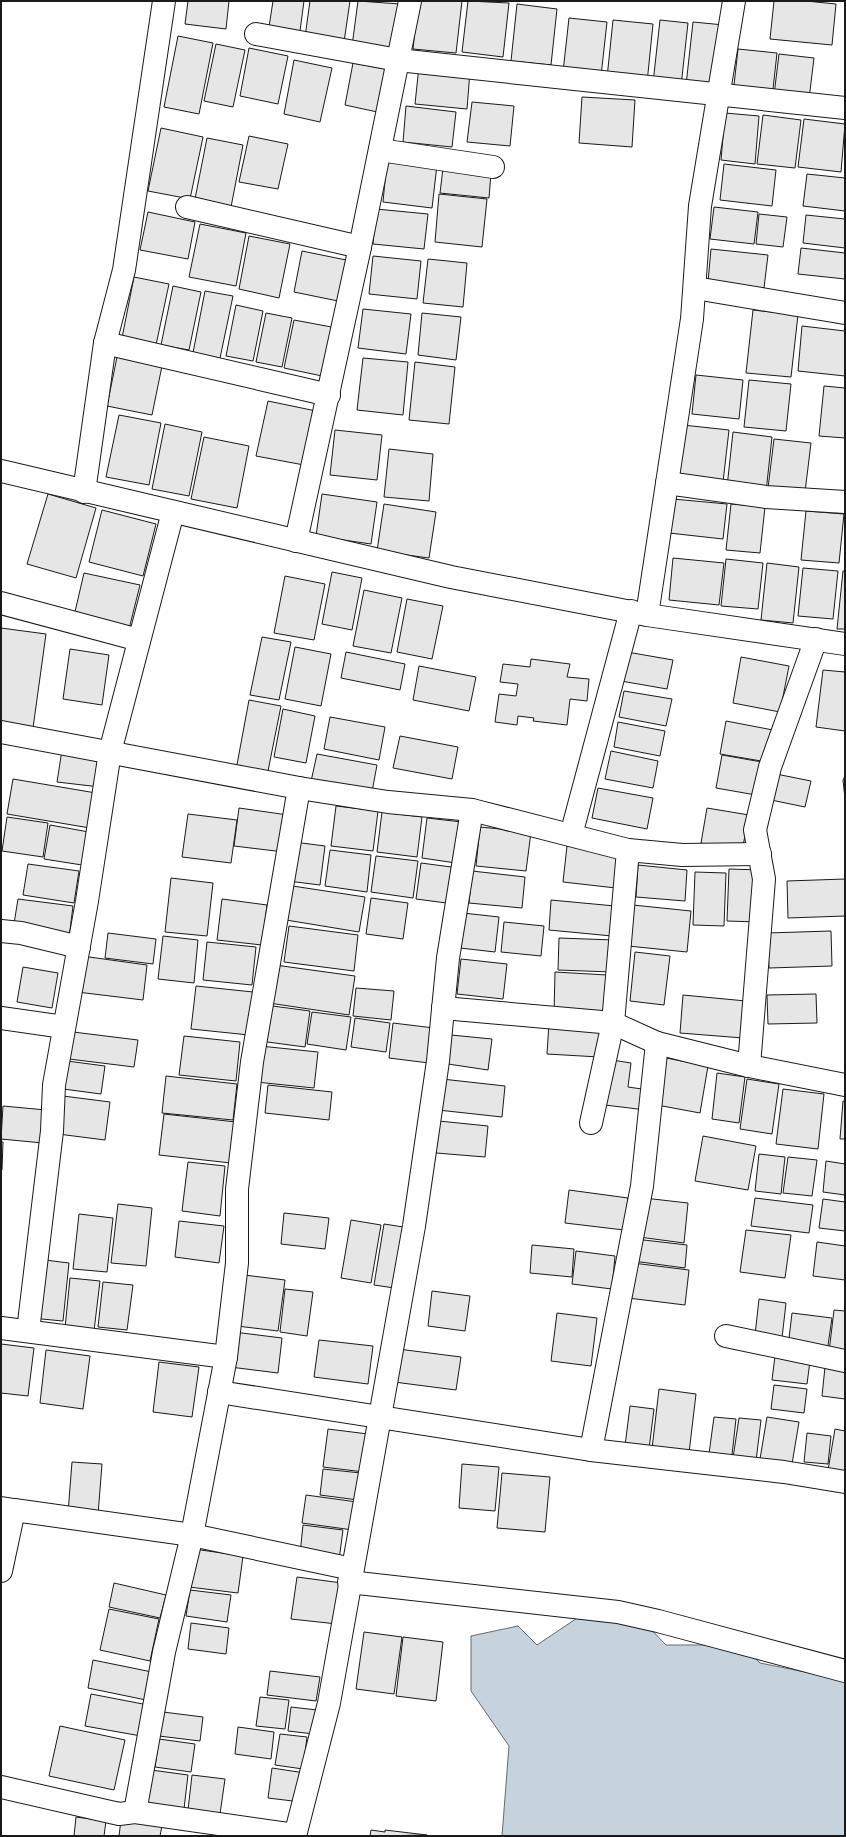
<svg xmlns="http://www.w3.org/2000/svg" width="846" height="1837" font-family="'Sofia Sans Condensed',sans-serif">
  <rect width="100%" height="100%" fill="#fff"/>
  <!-- water -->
  <polygon fill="#c6d2dc" stroke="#6a6a6a" points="592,1608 639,1617 666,1645 741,1645 760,1663 845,1680 845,1836 502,1836 509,1746 471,1691 471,1636 518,1626 537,1645"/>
  <!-- building -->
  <g fill="#e6e6e6" stroke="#1a1a1a">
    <polygon points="188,1 229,1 226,29 185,24"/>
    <polygon points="273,1 304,1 300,31 269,27"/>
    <polygon points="310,1 350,1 344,42 305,37"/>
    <polygon points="358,1 400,4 394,52 352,46"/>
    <polygon points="418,1 462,1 456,53 413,49"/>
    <polygon points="468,1 509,3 503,57 462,52"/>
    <polygon points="774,1 806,1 836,4 832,45 770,39"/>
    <polygon points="517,4 557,9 551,65 511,61"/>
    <polygon points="569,18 607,22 601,76 563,72"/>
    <polygon points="613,20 653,24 647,83 607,78"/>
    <polygon points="660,20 688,23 681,86 653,83"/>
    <polygon points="693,22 724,25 717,89 686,85"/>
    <polygon points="178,36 213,43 199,114 164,107"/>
    <polygon points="216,44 245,50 233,107 204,101"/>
    <polygon points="249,48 288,56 278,104 240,96"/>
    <polygon points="738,49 777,53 772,98 733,94"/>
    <polygon points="779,54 814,58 809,99 774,95"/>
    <polygon points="294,60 332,68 320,122 284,114"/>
    <polygon points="353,63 391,70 382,113 345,105"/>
    <polygon points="419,66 470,71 467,109 415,104"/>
    <polygon points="582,97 635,100 632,147 579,143"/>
    <polygon points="472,102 514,106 510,146 467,142"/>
    <polygon points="406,106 456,112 452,147 403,142"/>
    <polygon points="725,113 759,116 755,164 721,160"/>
    <polygon points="763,115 801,120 795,168 757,164"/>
    <polygon points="804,119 845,124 841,172 798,167"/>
    <polygon points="161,128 203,137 190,199 148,191"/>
    <polygon points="249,136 288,144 278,189 239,182"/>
    <polygon points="207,138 243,145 231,207 195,199"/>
    <polygon points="387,160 437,165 432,208 383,202"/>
    <polygon points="724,164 776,170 772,206 720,200"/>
    <polygon points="443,168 491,173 489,198 440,193"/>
    <polygon points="807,174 845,178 845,211 803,206"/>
    <polygon points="439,194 487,199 482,247 435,242"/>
    <polygon points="714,207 758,212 754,244 710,239"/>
    <polygon points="376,209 428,214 424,249 373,244"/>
    <polygon points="148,212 195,222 188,259 140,250"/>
    <polygon points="759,214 787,217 783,247 756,244"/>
    <polygon points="806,215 845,219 845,248 803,243"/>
    <polygon points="200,224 246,233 236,286 189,277"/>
    <polygon points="249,236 290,244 279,298 239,289"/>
    <polygon points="801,248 845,253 845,279 798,274"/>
    <polygon points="711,249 768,255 764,288 708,282"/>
    <polygon points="302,251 351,261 343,302 294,292"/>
    <polygon points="373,256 421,261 417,299 369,294"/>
    <polygon points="428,259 467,263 463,307 423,303"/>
    <polygon points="134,277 169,284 156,345 122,338"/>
    <polygon points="173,286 201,292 189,350 161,345"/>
    <polygon points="205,291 233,296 219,363 192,358"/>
    <polygon points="236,305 263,311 253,361 226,356"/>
    <polygon points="363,309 411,314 406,354 358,348"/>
    <polygon points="753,310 798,315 791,377 746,373"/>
    <polygon points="266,313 292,318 282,367 256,362"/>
    <polygon points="422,313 461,317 456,360 418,355"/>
    <polygon points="294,320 337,328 327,377 284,368"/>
    <polygon points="802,326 845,331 845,376 798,371"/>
    <polygon points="118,352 163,361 152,415 107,406"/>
    <polygon points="363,358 408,362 403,415 357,410"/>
    <polygon points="415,362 455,367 449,424 409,420"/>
    <polygon points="696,375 743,380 739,419 692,414"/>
    <polygon points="749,380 791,384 786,431 744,427"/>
    <polygon points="824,386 845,388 845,438 819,436"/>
    <polygon points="268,401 316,411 304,465 256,456"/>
    <polygon points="119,415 161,423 149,485 106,477"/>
    <polygon points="165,424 202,432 189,496 152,489"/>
    <polygon points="683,425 729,430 723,482 678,478"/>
    <polygon points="335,430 382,435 377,480 330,475"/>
    <polygon points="733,432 772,437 766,492 727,487"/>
    <polygon points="204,437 249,446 237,508 191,499"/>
    <polygon points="774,439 811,443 805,492 768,488"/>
    <polygon points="389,449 433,454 429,501 384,497"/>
    <polygon points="48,494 96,508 76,578 27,564"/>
    <polygon points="322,494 377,502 371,544 316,536"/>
    <polygon points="673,499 727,504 723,539 669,533"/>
    <polygon points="384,504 436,512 429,558 377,551"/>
    <polygon points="731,504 765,507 760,553 726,550"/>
    <polygon points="102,510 156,524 143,576 89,562"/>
    <polygon points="806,511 844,514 839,563 801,560"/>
    <polygon points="673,558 724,563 719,605 669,600"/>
    <polygon points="726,559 763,563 758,609 721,606"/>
    <polygon points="767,563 799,567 793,623 761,620"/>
    <polygon points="803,568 838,571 833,619 798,616"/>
    <polygon points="843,571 845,571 845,629 837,629"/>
    <polygon points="332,572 362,578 352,630 322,624"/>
    <polygon points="84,573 140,585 129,629 74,616"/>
    <polygon points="285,576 325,584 314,640 274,633"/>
    <polygon points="364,590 402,598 391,653 353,646"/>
    <polygon points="407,599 443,606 432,659 397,652"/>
    <polygon points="1,628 46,634 33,728 1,724"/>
    <polygon points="262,637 291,642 279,700 250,695"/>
    <polygon points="295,647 331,654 321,706 285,699"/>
    <polygon points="70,649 109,655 102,705 63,699"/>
    <polygon points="346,652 405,664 400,690 341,678"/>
    <polygon points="627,652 673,660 667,689 621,681"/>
    <polygon points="741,657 789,666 780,712 733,703"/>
    <polygon points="531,659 570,664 567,677 589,679 587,701 570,699 567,725 533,721 534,718 518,716 517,725 495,722 499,694 516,696 518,684 500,682 503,664 530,667"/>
    <polygon points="419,666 476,677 469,711 413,700"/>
    <polygon points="823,670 845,672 845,731 816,727"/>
    <polygon points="624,691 672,699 666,726 619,717"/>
    <polygon points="249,700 281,706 267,776 236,770"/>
    <polygon points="283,709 315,716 306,763 274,757"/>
    <polygon points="330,717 385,727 379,760 324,749"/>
    <polygon points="726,721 773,730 767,762 720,754"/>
    <polygon points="618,722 665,731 660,756 614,747"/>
    <polygon points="400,736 458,747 452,779 393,768"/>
    <polygon points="62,750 104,757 100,787 57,782"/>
    <polygon points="611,751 658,761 653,788 605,779"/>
    <polygon points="317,754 377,765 371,797 310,786"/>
    <polygon points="722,755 762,762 756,795 716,788"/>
    <polygon points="776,774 811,781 805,807 771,800"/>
    <polygon points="845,776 845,799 843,780"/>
    <polygon points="13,779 96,793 90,828 7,814"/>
    <polygon points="598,788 653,798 647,829 592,818"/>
    <polygon points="336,806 378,811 373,851 331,846"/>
    <polygon points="239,808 288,815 284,852 234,846"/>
    <polygon points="707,808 749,815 742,851 701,843"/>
    <polygon points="382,812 422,817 417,857 377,852"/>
    <polygon points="188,814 237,820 231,863 182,857"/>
    <polygon points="7,817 48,823 43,857 2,851"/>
    <polygon points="427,818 462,822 456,863 422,858"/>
    <polygon points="50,825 89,832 82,865 44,859"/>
    <polygon points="480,827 531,832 526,871 476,866"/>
    <polygon points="294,842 325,846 320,885 288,881"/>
    <polygon points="567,846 621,851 616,888 563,882"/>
    <polygon points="330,850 371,855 367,892 325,886"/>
    <polygon points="376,856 418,861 413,898 371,892"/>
    <polygon points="421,863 459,868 454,904 416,899"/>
    <polygon points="28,864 79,871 74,903 23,895"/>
    <polygon points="638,865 687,870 685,901 636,897"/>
    <polygon points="729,869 760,870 758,922 727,921"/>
    <polygon points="472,871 525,877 522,908 469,903"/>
    <polygon points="695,872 726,873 724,926 693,925"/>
    <polygon points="171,878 213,883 207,936 165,932"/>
    <polygon points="845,879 845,916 788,918 787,881"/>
    <polygon points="286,885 365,897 359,932 280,919"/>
    <polygon points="371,898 408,903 403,939 366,934"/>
    <polygon points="18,899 73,906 69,938 13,930"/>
    <polygon points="222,899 267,905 262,945 217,940"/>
    <polygon points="551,900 615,906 612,936 549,930"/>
    <polygon points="633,905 691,911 687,952 628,946"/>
    <polygon points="463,913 499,917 495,952 460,948"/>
    <polygon points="504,922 544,926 541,956 501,952"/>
    <polygon points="289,926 358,935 354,971 284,962"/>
    <polygon points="831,931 832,966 769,968 767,933"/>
    <polygon points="108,933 156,939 153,964 105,958"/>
    <polygon points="163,936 198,940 194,983 158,979"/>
    <polygon points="559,938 614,940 612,972 558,970"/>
    <polygon points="207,942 256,947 252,985 203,980"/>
    <polygon points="635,952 670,956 664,1005 630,1001"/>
    <polygon points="82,956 147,965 143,1000 77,992"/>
    <polygon points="461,959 507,964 503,999 457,994"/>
    <polygon points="275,965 355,976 349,1015 269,1003"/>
    <polygon points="23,967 58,973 52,1008 17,1002"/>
    <polygon points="555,972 607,975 605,1017 554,1015"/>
    <polygon points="196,986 253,992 249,1035 191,1029"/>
    <polygon points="356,988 394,991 391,1020 353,1016"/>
    <polygon points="816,994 817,1023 768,1024 767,995"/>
    <polygon points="683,995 746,1001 743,1038 680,1033"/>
    <polygon points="265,1005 310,1011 305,1047 260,1041"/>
    <polygon points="312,1012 351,1017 346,1050 307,1044"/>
    <polygon points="355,1018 390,1023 386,1052 351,1047"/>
    <polygon points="393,1023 434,1028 429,1063 389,1058"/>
    <polygon points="549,1023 600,1025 599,1057 547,1054"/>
    <polygon points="73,1032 138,1040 134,1067 69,1059"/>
    <polygon points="451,1035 492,1039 488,1070 448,1064"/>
    <polygon points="184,1036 240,1042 236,1081 179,1075"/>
    <polygon points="260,1046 318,1052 314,1088 256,1082"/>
    <polygon points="666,1058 708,1066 700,1113 657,1105"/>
    <polygon points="612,1060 631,1063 628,1087 649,1090 646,1110 605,1105"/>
    <polygon points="67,1061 105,1066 101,1094 63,1089"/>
    <polygon points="717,1073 745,1077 739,1123 712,1119"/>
    <polygon points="166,1076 237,1084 233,1120 162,1113"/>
    <polygon points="442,1079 505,1086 502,1117 438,1110"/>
    <polygon points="747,1079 779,1084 772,1134 740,1129"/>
    <polygon points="268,1085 332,1092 329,1120 265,1113"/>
    <polygon points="783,1089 824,1094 818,1149 776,1144"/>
    <polygon points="63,1096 110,1102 105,1140 58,1134"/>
    <polygon points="843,1101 845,1101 845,1139 840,1139"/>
    <polygon points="3,1106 46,1110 43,1143 1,1139"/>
    <polygon points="164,1114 236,1122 231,1163 159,1155"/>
    <polygon points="439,1121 488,1126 485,1157 436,1153"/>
    <polygon points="703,1136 756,1146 748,1190 695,1181"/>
    <polygon points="1,1142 3,1142 2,1170 1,1170"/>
    <polygon points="759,1154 785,1157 781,1194 755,1191"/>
    <polygon points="788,1157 817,1160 812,1196 783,1193"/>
    <polygon points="826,1161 845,1164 845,1195 823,1192"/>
    <polygon points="188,1162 225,1166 220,1216 182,1211"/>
    <polygon points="569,1190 628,1198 624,1230 565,1223"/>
    <polygon points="644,1198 688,1203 684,1243 639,1237"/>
    <polygon points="755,1198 813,1205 809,1233 751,1226"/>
    <polygon points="823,1199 845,1202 845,1231 819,1228"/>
    <polygon points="118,1204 152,1208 146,1266 111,1263"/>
    <polygon points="284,1213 329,1218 325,1249 281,1244"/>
    <polygon points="79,1214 113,1218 107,1272 73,1269"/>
    <polygon points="351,1220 381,1225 371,1283 341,1278"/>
    <polygon points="179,1221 224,1226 219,1263 175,1257"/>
    <polygon points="384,1224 410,1228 401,1289 374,1285"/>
    <polygon points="746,1230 791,1235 785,1278 740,1272"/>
    <polygon points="635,1239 687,1245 685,1268 633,1261"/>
    <polygon points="817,1242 845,1246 845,1280 813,1276"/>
    <polygon points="532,1245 574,1249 572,1277 530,1273"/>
    <polygon points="576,1251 615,1256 612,1289 572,1284"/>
    <polygon points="37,1259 69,1263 63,1321 31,1318"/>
    <polygon points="633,1263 689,1270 685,1305 628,1298"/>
    <polygon points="244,1275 285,1280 278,1331 237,1326"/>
    <polygon points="70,1278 100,1281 94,1331 65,1328"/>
    <polygon points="103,1282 133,1285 127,1330 98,1327"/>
    <polygon points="285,1289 313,1292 307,1336 280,1332"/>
    <polygon points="432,1291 470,1296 465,1331 428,1326"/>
    <polygon points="759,1299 786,1303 782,1338 755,1335"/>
    <polygon points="834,1310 845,1311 845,1354 829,1352"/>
    <polygon points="557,1313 597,1318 591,1366 551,1361"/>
    <polygon points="792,1313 832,1318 827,1352 788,1347"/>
    <polygon points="234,1332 282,1338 278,1373 230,1367"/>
    <polygon points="319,1340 373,1346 368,1384 314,1377"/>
    <polygon points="1,1344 34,1348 28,1396 1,1393"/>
    <polygon points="398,1349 461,1357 456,1390 394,1382"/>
    <polygon points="46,1350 90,1356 83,1409 40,1403"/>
    <polygon points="775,1356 810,1361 807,1384 772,1380"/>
    <polygon points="159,1362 199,1367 192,1417 153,1412"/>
    <polygon points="825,1367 845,1369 845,1399 822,1396"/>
    <polygon points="774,1385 807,1389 804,1413 771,1409"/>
    <polygon points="659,1389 696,1394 689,1453 652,1449"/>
    <polygon points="630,1406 654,1409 649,1449 625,1446"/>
    <polygon points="714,1417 736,1419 731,1464 708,1461"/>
    <polygon points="767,1417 799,1422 792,1464 760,1459"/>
    <polygon points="739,1418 761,1420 756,1461 733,1458"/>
    <polygon points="328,1429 368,1434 364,1472 323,1467"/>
    <polygon points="835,1429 845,1431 845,1479 827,1476"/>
    <polygon points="807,1433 831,1436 828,1464 804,1462"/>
    <polygon points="72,1462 102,1464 98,1515 68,1513"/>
    <polygon points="462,1464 499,1467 495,1511 459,1508"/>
    <polygon points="323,1469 361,1473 358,1500 320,1495"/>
    <polygon points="502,1473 550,1477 545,1532 497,1528"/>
    <polygon points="306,1495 357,1502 353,1530 302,1523"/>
    <polygon points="303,1525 343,1530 339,1560 300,1554"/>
    <polygon points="194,1549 243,1556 238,1593 189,1587"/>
    <polygon points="297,1577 342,1583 337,1624 291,1619"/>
    <polygon points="114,1583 166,1595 160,1618 109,1607"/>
    <polygon points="190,1590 231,1595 227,1622 186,1616"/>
    <polygon points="109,1609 159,1619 150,1661 100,1650"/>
    <polygon points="191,1623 229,1628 226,1654 188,1649"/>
    <polygon points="364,1632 402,1637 394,1694 356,1689"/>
    <polygon points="403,1637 443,1642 436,1701 396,1696"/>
    <polygon points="93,1660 152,1672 146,1700 88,1688"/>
    <polygon points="270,1671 320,1677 316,1701 267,1695"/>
    <polygon points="91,1694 148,1705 141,1736 85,1726"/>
    <polygon points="260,1697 289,1700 285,1729 256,1726"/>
    <polygon points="291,1707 317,1710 314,1734 288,1731"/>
    <polygon points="163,1712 203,1717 200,1741 159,1736"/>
    <polygon points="60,1726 125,1740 114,1790 49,1776"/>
    <polygon points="238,1727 274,1732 271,1759 235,1754"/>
    <polygon points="280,1734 307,1737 303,1769 275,1765"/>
    <polygon points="159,1739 195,1744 191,1772 155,1767"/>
    <polygon points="272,1768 305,1773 301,1802 268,1798"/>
    <polygon points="151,1770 188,1775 184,1809 146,1804"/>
    <polygon points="192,1775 225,1779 220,1814 188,1810"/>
    <polygon points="76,1817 106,1821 104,1836 74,1836"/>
    <polygon points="121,1820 162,1826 160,1836 119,1836"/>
    <polygon points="371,1830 385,1832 385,1830 427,1835 370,1836"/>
  </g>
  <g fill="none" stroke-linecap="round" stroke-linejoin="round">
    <!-- street casing -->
    <g stroke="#1a1a1a" stroke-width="24">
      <g id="street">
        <polyline points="256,34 398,60 845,108"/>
        <polyline points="380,150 493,167"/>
        <polyline points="187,207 360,247"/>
        <polyline points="695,288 845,313"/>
        <polyline points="105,343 329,395"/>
        <polyline points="667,483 766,497 845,502"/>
        <polyline points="84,492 105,343 124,270 164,1"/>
        <polyline points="296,541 360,247 410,1"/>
        <polyline points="1,603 139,640"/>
        <polyline points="647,615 692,319 700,206 734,1"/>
        <polyline points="1,732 299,788 388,802 472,810 628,850 682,855 760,854"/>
        <polyline points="571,835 631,611"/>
        <polyline points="1,931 21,933 79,947"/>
        <polyline points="443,1008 613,1023 657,1043 642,1186 591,1450"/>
        <polyline points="1,1018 64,1027"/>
        <polyline points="657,1043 749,1066 845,1085"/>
        <polyline points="749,1066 764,879 755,830 770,767 816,639"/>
        <polyline points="591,1123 613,1023 628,850"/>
        <polyline points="1,1328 226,1357"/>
        <polyline points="28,1331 52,1131 54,1085 87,901 110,752 173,512"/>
        <polyline points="726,1336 845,1361"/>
        <polyline points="219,1392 591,1450 784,1472 845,1482"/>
        <polyline points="1,1508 14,1510 1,1571"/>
        <polyline points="14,1510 192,1535 352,1569"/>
        <polyline points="349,1582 618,1612 658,1621 845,1671"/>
        <polyline points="1,1787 119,1814 135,1812 295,1835"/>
        <polyline points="135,1812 164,1652 192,1535 226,1357 237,1263 237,1189 252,1062 299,788"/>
        <polyline points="295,1836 329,1703 414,1226 438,1061 448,958 472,810"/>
      </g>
    </g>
    <!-- secondary casing -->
    <g stroke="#1a1a1a" stroke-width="24">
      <polyline id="secondary" points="1,471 451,577 647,615 845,644"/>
    </g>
    <!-- street -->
    <use href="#street" stroke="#fff" stroke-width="22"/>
    <!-- secondary -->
    <use href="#secondary" stroke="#fff" stroke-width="22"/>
  </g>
  <!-- border -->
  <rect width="846" height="1837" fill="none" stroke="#1a1a1a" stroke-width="4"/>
</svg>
